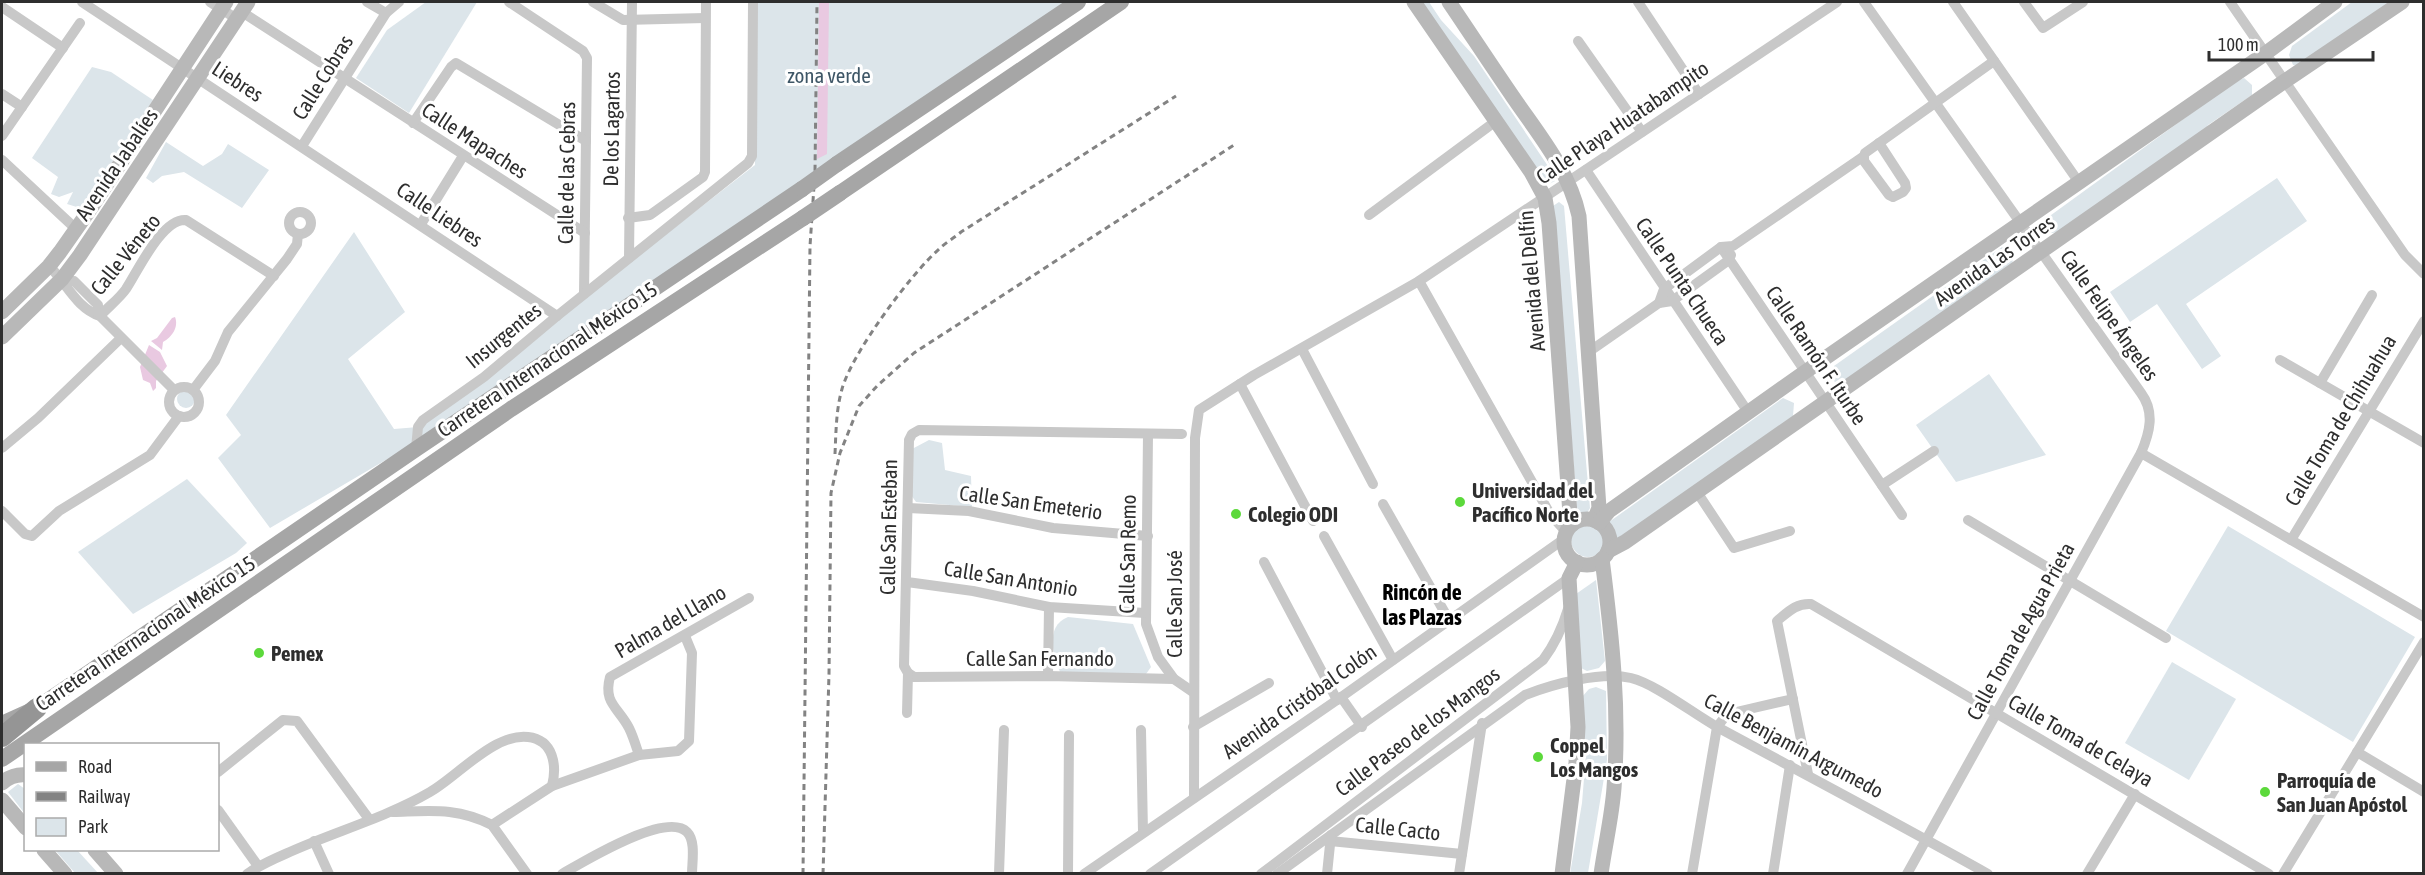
<svg xmlns="http://www.w3.org/2000/svg" width="2425" height="875" font-family="'Asap Condensed',sans-serif">
  <rect width="100%" height="100%" fill="#fff"/>
  <!-- green -->
  <g fill="#dce5ea">
    <polygon points="426,2 477,2 409,113 356,78 387,30"/>
    <polygon points="755,2 1069,2 413,444 270,528 218,458 241,435 226,415 354,232 405,312 348,359 394,429 418,427 755,165"/>
    <polygon points="1418,2 1429,2 1441,20 1474,56 1554,175 1555,181 1547,185"/>
    <polygon points="2352,2 2398,2 2299,66 2293,65 2289,55 2292,46"/>
    <polygon points="92,67 111,72 153,100 98,184 80,208 67,204 73,192 59,197 51,194 58,177 32,158"/>
    <polygon points="2244,78 2252,85 2252,95 2208,125 2205,131 2064,231 2052,233 2045,226 2047,218 2233,83"/>
    <polygon points="166,142 203,166 222,154 228,144 269,170 242,208 184,172 162,176 153,183 146,178"/>
    <polygon points="2277,178 2307,221 2186,304 2221,356 2202,369 2157,304 2130,322 2110,292"/>
    <polygon points="1559,202 1564,206 1590,508 1586,515 1579,513 1577,507 1553,206"/>
    <path d="M 2002,247 C 2012,249 2015,258 2011,267 L 1841,387 L 1836,385 L 1833,378 L 1834,366 Z"/>
    <polygon points="1989,374 2046,455 1956,482 1916,425"/>
    <circle cx="186" cy="399" r="9"/>
    <path d="M 1783,398 L 1794,403 L 1793,416 L 1618,540 C 1610,536 1608,531 1609,522 Z"/>
    <polygon points="929,440 942,443 945,470 971,476 972,507 916,502 911,495 912,449"/>
    <polygon points="187,479 247,543 236,553 133,614 78,552"/>
    <circle cx="1588" cy="540" r="17"/>
    <polygon points="2228,526 2415,637 2353,742 2166,631"/>
    <polygon points="1596,580 1605,661 1599,668 1587,671 1579,667 1576,594"/>
    <path d="M 1068,617 L 1133,624 L 1151,667 L 1146,674 L 1062,676 C 1053,658 1044,626 1068,617 Z"/>
    <polygon points="2172,662 2236,699 2189,780 2125,743"/>
    <polygon points="1596,687 1606,691 1607,760 1588,873 1570,874 1582,803 1586,754 1582,697 1589,689"/>
    <polygon points="18,784 25,789 25,814 8,792"/>
    <polygon points="55,850 77,850 98,873 75,873"/>
  </g>
  <!-- water -->
  <g fill="#e9c9e1">
    <polygon points="819,2 829,2 827,154 817,159"/>
    <path d="M 175,317 C 179,327 172,337 163,342 L 162,350 L 151,341 L 157,338 L 172,318 Z"/>
    <polygon points="149,345 160,352 167,366 156,381 156,388 153,391 150,383 143,380 140,367"/>
  </g>
  <g fill="none" stroke-linecap="round" stroke-linejoin="round">
    <!-- street -->
    <g stroke="#c8c8c8" stroke-width="10">
      <polyline points="82,2 557,316"/>
      <polyline points="210,2 237,19"/>
      <polyline points="367,2 386,13"/>
      <polyline points="509,2 583,51 587,58 584,294"/>
      <polyline points="593,2 623,20 705,18"/>
      <polyline points="1638,2 1699,94"/>
      <path d="M 1864,2 L 2141,393 C 2155,412 2150,432 2141,453 L 1907,874"/>
      <polyline points="1953,2 2078,181"/>
      <polyline points="2024,2 2043,28 2083,2"/>
      <polyline points="2230,2 2405,255 2424,274"/>
      <polyline points="2,7 63,48"/>
      <polyline points="242,12 585,233"/>
      <polyline points="1578,41 1642,132"/>
      <polyline points="2,94 22,107"/>
      <polyline points="413,123 451,67 456,63 586,141"/>
      <polyline points="2,136 80,23"/>
      <polyline points="302,146 386,13 399,2"/>
      <polyline points="1864,156 1864,161 1889,195 1893,197 1903,192 1906,188 1905,183 1879,143"/>
      <polyline points="2,160 76,229"/>
      <polyline points="1586,170 1748,412"/>
      <circle cx="300" cy="223" r="11"/>
      <polyline points="1369,215 1496,121"/>
      <polyline points="628,218 650,215 703,177 705,172 706,2"/>
      <polyline points="421,224 463,156"/>
      <polyline points="1721,247 1902,515"/>
      <polyline points="629,258 632,2"/>
      <path d="M 49,266 C 66,282 76,308 100,316 L 174,390"/>
      <polyline points="64,281 74,281 98,305 98,315"/>
      <polyline points="1419,281 1550,514 1567,533"/>
      <polyline points="1659,303 1664,289 1721,247 1733,246 1864,156 1865,153 1994,61"/>
      <path d="M 100,316 C 108,307 119,299 126,289 C 138,271 162,218 186,220 L 274,276"/>
      <polyline points="1302,349 1373,484"/>
      <polyline points="1590,351 1659,303 1672,301 1729,260 1731,255"/>
      <polyline points="2280,360 2424,443"/>
      <polyline points="2320,383 2372,295"/>
      <polyline points="1240,384 1313,521"/>
      <circle cx="184" cy="402" r="15"/>
      <polyline points="193,390 215,361 228,332 287,259 297,244 298,234"/>
      <polyline points="1148,434 1146,624 1158,657 1174,679 1193,692"/>
      <polyline points="2,448 38,418 121,338"/>
      <polyline points="416,449 418,427 423,420 484,377 557,316 748,163 752,156 753,2"/>
      <polyline points="2141,453 2424,617"/>
      <polyline points="1882,485 1934,451"/>
      <polyline points="1697,492 1734,548 1790,531"/>
      <polyline points="1383,504 1449,620"/>
      <polyline points="908,508 969,511 1053,528 1148,536"/>
      <polyline points="2,511 25,534 32,536 59,511 150,455 179,416"/>
      <polyline points="1968,520 2166,638"/>
      <polyline points="1324,536 1393,660"/>
      <polyline points="2291,540 2424,321"/>
      <polyline points="1264,562 1337,700"/>
      <polyline points="907,582 973,591 1049,607 1145,613"/>
      <polyline points="908,673 914,677 1048,676 1174,679"/>
      <polyline points="1048,676 1049,607"/>
      <polyline points="1341,697 1362,727"/>
      <polyline points="907,713 908,673 904,666 909,440 912,434 919,430 1182,434"/>
      <polyline points="1193,727 1269,683"/>
      <polyline points="1141,730 1143,832"/>
      <polyline points="2357,752 2424,792"/>
      <path d="M 639,755 C 636,746 633,736 629,728 C 618,707 603,703 610,677 L 749,598"/>
      <polyline points="218,772 283,720 297,721 369,819"/>
      <path d="M 1808,774 L 1777,621 C 1788,612 1796,603 1811,604 L 2269,874"/>
      <polyline points="1194,798 1195,438 1199,410 1254,375 1419,281 1837,2"/>
      <polyline points="218,810 258,866"/>
      <path d="M 393,812 C 430,811 457,807 492,825 L 527,874"/>
      <polyline points="492,825 552,786 639,755 678,751 689,741 692,653 685,636"/>
      <polyline points="314,841 329,874"/>
      <polyline points="1330,841 1462,854"/>
      <path d="M 247,874 C 261,864 276,858 292,851 C 337,831 387,817 430,792 C 458,776 494,733 528,737 C 554,740 557,766 552,786"/>
      <path d="M 562,874 C 583,862 666,811 687,832 C 696,841 692,862 692,874"/>
      <polyline points="999,874 1004,730"/>
      <polyline points="1068,874 1069,735"/>
      <polyline points="1084,874 1337,700 1564,539"/>
      <polyline points="1150,874 1569,578"/>
      <path d="M 1261,874 L 1543,660 C 1555,644 1562,629 1568,609"/>
      <path d="M 1277,874 L 1525,695 C 1553,684 1601,671 1631,678 C 1656,684 1695,715 1719,728 C 1808,776 1899,824 1988,874"/>
      <polyline points="1327,874 1331,835"/>
      <polyline points="1459,874 1482,723"/>
      <polyline points="1692,874 1717,727 1724,718 1732,713 1793,699"/>
      <polyline points="1773,874 1790,765"/>
      <polyline points="2087,874 2135,794"/>
      <polyline points="2283,874 2424,642"/>
    </g>
    <!-- secondary -->
    <g stroke="#b8b8b8" stroke-width="15">
      <polyline points="1414,2 1531,172 1545,198 1549,223 1570,514 1573,524"/>
      <path d="M 1449,2 C 1470,33 1491,65 1513,97 C 1539,135 1569,170 1579,216 L 1599,508 L 1594,520"/>
      <polyline points="2,312 49,266 60,252 93,205 226,2"/>
      <polyline points="2,337 62,279 80,255 248,2"/>
      <circle cx="1587" cy="542" r="23"/>
      <polyline points="1599,523 1609,511 1805,372 2266,53 2335,2"/>
      <polyline points="1608,551 1625,542 2285,81 2402,2"/>
      <path d="M 2,783 C 9,777 16,774 26,775"/>
      <polyline points="2,800 26,828"/>
      <polyline points="44,850 65,874"/>
      <polyline points="95,850 116,874"/>
      <polyline points="1562,874 1576,763 1578,727 1569,578 1577,562"/>
      <path d="M 1601,874 C 1605,845 1612,816 1614,788 C 1620,711 1612,636 1602,559"/>
    </g>
    <!-- primary -->
    <g stroke="#a6a6a6" stroke-width="16">
      <polyline points="837,164 1078,2"/>
      <polyline points="840,193 1121,2"/>
      <polyline points="2,724 37,708 416,449 802,189"/>
      <polyline points="2,759 511,409 803,218"/>
    </g>
    <!-- highway -->
    <polyline stroke="#959595" stroke-width="20" points="2,737 37,708"/>
    <!-- rail -->
    <g stroke="#838383" stroke-width="3" stroke-dasharray="6 4.5" stroke-linecap="butt">
      <path d="M 835,454 C 836,432 836,410 842,389 C 852,353 910,275 939,249 C 945,243 954,238 961,232 L 1176,96"/>
      <polyline points="803,874 810,246 815,171 817,2"/>
      <polyline points="823,874 829,674 831,493 840,453 859,406 877,386 914,353 1234,145"/>
    </g>
    <!-- primary-bridge -->
    <g stroke="#a6a6a6" stroke-width="16">
      <polyline points="802,189 837,164"/>
      <polyline points="803,218 840,193"/>
    </g>
  </g>
  <!-- markers -->
  <g fill="#5cd93b" stroke="#fff" stroke-width="2">
    <circle cx="1460" cy="502" r="6"/>
    <circle cx="1236" cy="514" r="6"/>
    <circle cx="259" cy="653" r="6"/>
    <circle cx="1538" cy="757" r="6"/>
    <circle cx="2265" cy="792" r="6"/>
  </g>
  <g text-anchor="middle" dominant-baseline="central" stroke-width="6" stroke-linejoin="round" paint-order="stroke">
    <!-- park labels -->
    <g font-size="21" fill="#3e5666" stroke="#fff">
      <text x="829" y="75">zona verde</text>
    </g>
    <!-- street labels -->
    <g font-size="21" fill="#2e2e2e" stroke="#fff">
      <text transform="translate(322 77) rotate(-58)">Calle Cobras</text>
      <text transform="translate(238 81) rotate(33)">Liebres</text>
      <text transform="translate(1622 122) rotate(-34)">Calle Playa Huatabampito</text>
      <text transform="translate(611 129) rotate(-89)">De los Lagartos</text>
      <text transform="translate(475 140) rotate(33)">Calle Mapaches</text>
      <text transform="translate(116 164) rotate(-56)">Avenida Jabalíes</text>
      <text transform="translate(566 173) rotate(-89)">Calle de las Cebras</text>
      <text transform="translate(440 214) rotate(34)">Calle Liebres</text>
      <text transform="translate(125 254) rotate(-51)">Calle Véneto</text>
      <text transform="translate(1994 260) rotate(-35)">Avenida Las Torres</text>
      <text transform="translate(1531 281) rotate(-95)">Avenida del Delfín</text>
      <text transform="translate(1683 281) rotate(56)">Calle Punta Chueca</text>
      <text transform="translate(2110 315) rotate(55)">Calle Felipe Ángeles</text>
      <text transform="translate(503 335) rotate(-39)">Insurgentes</text>
      <text transform="translate(1817 355) rotate(56)">Calle Ramón F. Iturbe</text>
      <text transform="translate(547 359) rotate(-34)">Carretera Internacional México 15</text>
      <text transform="translate(2340 420) rotate(-59)">Calle Toma de Chihuahua</text>
      <text transform="translate(1031 502) rotate(8)">Calle San Emeterio</text>
      <text transform="translate(888 527) rotate(-89)">Calle San Esteban</text>
      <text transform="translate(1127 554) rotate(-89)">Calle San Remo</text>
      <text transform="translate(1011 578) rotate(9)">Calle San Antonio</text>
      <text transform="translate(1174 604) rotate(-90)">Calle San José</text>
      <text transform="translate(670 621) rotate(-30)">Palma del Llano</text>
      <text transform="translate(2020 631) rotate(-61)">Calle Toma de Agua Prieta</text>
      <text transform="translate(145 633) rotate(-34)">Carretera Internacional México 15</text>
      <text x="1040" y="658">Calle San Fernando</text>
      <text transform="translate(1299 701) rotate(-35)">Avenida Cristóbal Colón</text>
      <text transform="translate(1417 731) rotate(-37)">Calle Paseo de los Mangos</text>
      <text transform="translate(2081 740) rotate(30)">Calle Toma de Celaya</text>
      <text transform="translate(1794 745) rotate(28)">Calle Benjamín Argumedo</text>
      <text transform="translate(1398 828) rotate(6)">Calle Cacto</text>
    </g>
    <!-- poi labels -->
    <g font-size="21" font-weight="bold" fill="#2e2e2e" stroke="#fff" text-anchor="start">
      <text x="1472" y="490">Universidad del<tspan x="1472" dy="24">Pacífico Norte</tspan></text>
      <text x="1248" y="514">Colegio ODI</text>
      <text x="271" y="653">Pemex</text>
      <text x="1550" y="745">Coppel<tspan x="1550" dy="24">Los Mangos</tspan></text>
      <text x="2277" y="780">Parroquía de<tspan x="2277" dy="24">San Juan Apóstol</tspan></text>
    </g>
    <!-- neighbourhood labels -->
    <g font-size="22" font-weight="bold" fill="#000" stroke="#fff">
      <text x="1422" y="592">Rincón de<tspan x="1422" dy="25">las Plazas</tspan></text>
    </g>
  </g>
  <!-- border -->
  <rect width="2425" height="875" fill="none" stroke="#2e2e2e" stroke-width="6"/>
  <!-- legend -->
  <rect x="24" y="743" width="195" height="108" fill="#ffffff" stroke="#ababab" stroke-width="1.5"/>
  <rect x="36" y="762" width="30" height="9" fill="#a6a6a6" stroke="#ababab" stroke-width="1.5"/>
  <text x="78" y="773" font-size="18" fill="#2e2e2e">Road</text>
  <rect x="36" y="792" width="30" height="9" fill="#838383" stroke="#ababab" stroke-width="1.5"/>
  <text x="78" y="803" font-size="18" fill="#2e2e2e">Railway</text>
  <rect x="36" y="818" width="30" height="18" fill="#dce5ea" stroke="#ababab" stroke-width="1.5"/>
  <text x="78" y="833" font-size="18" fill="#2e2e2e">Park</text>
  <!-- scale -->
  <path d="M2209 51v9h164v-9" fill="none" stroke="#2e2e2e" stroke-width="3"/>
  <text x="2218" y="51" font-size="18" fill="#2e2e2e" stroke="#ffffff" stroke-width="4.5" paint-order="stroke">100 m</text>
</svg>
